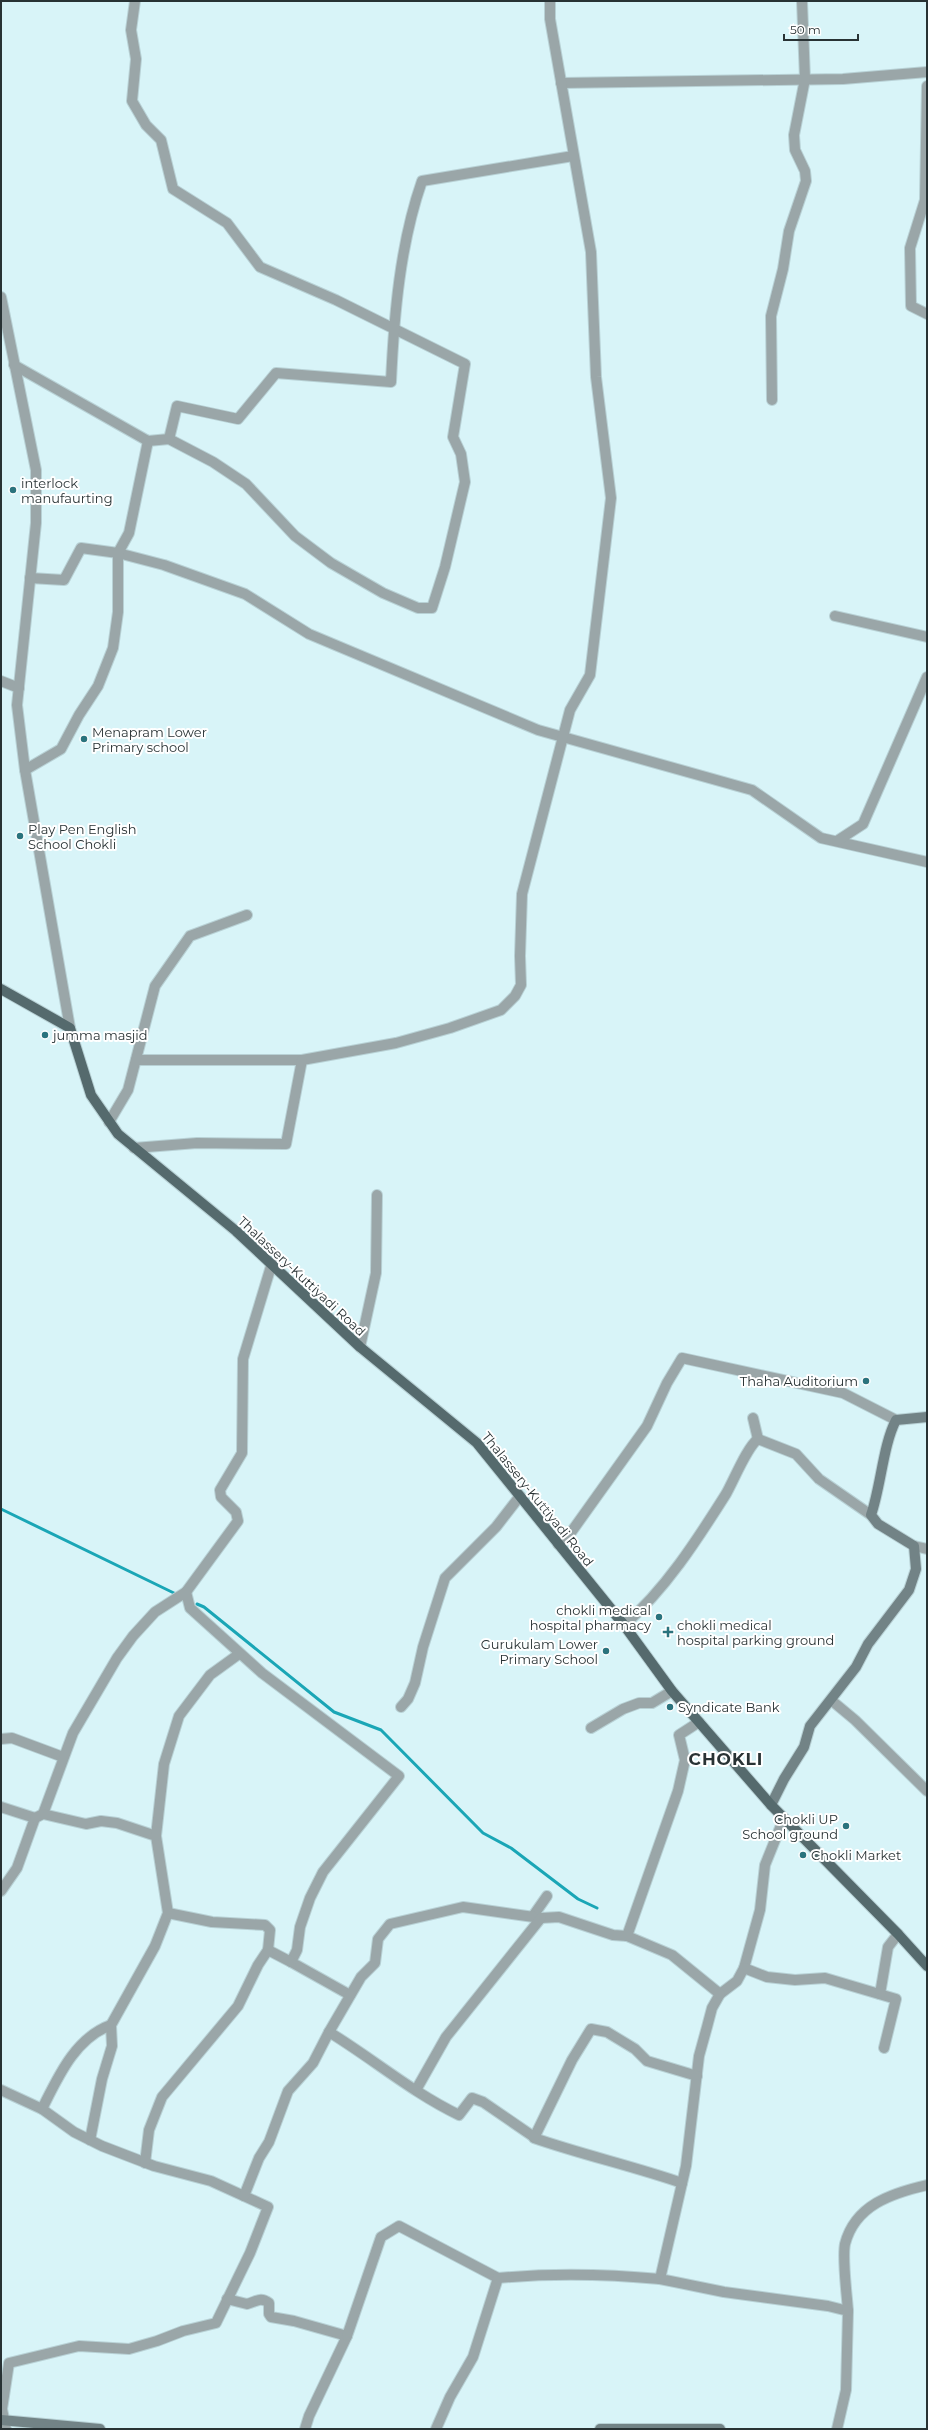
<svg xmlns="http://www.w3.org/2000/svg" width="928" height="2430" viewBox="0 0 928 2430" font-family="Montserrat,sans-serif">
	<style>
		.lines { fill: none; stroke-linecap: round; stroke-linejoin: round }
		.stream { stroke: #1aa6b6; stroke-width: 3 }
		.minor-casing { stroke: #b8d1d5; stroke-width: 12 }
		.tertiary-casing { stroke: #b8d1d5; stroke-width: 12 }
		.secondary-casing { stroke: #b8d1d5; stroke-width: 12 }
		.primary-casing { stroke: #b8d1d5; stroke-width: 12 }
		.minor { stroke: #9aa6a8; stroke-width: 10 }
		.tertiary { stroke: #9aa6a8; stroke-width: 10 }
		.secondary { stroke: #728386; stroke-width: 10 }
		.primary { stroke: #556a6d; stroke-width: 10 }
		.poi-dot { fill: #2a737d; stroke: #fff; stroke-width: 1.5 }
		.labels { text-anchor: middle; stroke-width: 4; stroke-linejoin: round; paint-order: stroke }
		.poi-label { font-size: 13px; fill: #283234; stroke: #fff; text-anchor: start }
		.street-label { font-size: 13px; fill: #283234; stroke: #fff }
		.district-label { font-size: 17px; font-weight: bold; letter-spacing: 1px; fill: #283234; stroke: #fff }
	</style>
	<rect width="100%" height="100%" fill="#d8f4f8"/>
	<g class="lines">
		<!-- stream -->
		<g class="stream">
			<path d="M1 1509 178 1595"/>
			<path d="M197 1604 204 1607 334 1712 381 1730 483 1833 511 1848 578 1899 597 1908"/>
		</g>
		<!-- minor casing -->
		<g class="minor-casing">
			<g id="minor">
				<path d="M561 83 843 79 927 72"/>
				<path d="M927 86 925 200 910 248 911 306 927 314"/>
				<path d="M14 365 148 441 169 439 213 462 246 484 295 536 331 563 383 593 418 608H432L445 567 465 482 461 454 453 437 465 364 336 300 260 267 227 223 173 189 161 140 146 125 132 101 136 59 131 30 135 1"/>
				<path d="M772 400 771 316 783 269 789 231 806 181 805 171 795 150 794 135 805 79 802 1"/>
				<path d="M169 439 177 406 238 419 276 373 391 382C394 315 400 244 422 181L573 156"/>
				<path d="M30 578 64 580 81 548 118 553 164 565 245 594 309 634 538 730 752 790 821 838 927 862"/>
				<path d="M835 616 927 637"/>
				<path d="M1 681 19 688"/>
				<path d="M25 770 61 749 79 715 98 686 113 648 118 612V553L129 533 148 441"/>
				<path d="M837 841 863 824 927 677"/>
				<path d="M136 1060H302L396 1043 450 1028 501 1010 515 996 521 985 520 956 522 894 570 710 590 675 611 498 596 377 591 252 550 19V1"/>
				<path d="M109 1122 128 1090 155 986 190 936 247 915"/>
				<path d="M134 1148 197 1143 286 1144 302 1060"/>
				<path d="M360 1347 376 1273 377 1195"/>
				<path d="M753 1418 758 1439"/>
				<path d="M558 1544 572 1531 647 1426 667 1383 682 1358 843 1393 896 1420"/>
				<path d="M914 1546 927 1549"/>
				<path d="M186 1592 238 1521 236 1512 221 1497 220 1490 242 1453 243 1359 272 1263"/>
				<path d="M624 1625C665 1590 697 1540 726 1494 734 1480 747 1447 758 1439L796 1454 819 1479 871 1515"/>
				<path d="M831 1700 855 1720 927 1791"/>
				<path d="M401 1707 408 1699 415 1683 423 1647 445 1578 496 1527 520 1496"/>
				<path d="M591 1728 623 1709 639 1703H652L672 1691"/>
				<path d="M1 1739 12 1738 63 1757"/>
				<path d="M1 1807 35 1818 17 1868 1 1891"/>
				<path d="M43 1814 73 1733 117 1658 133 1636 155 1612 186 1592 190 1608 262 1673 399 1776 323 1872 310 1898 300 1927 297 1950 291 1962 350 1995"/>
				<path d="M35 1818 43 1814 86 1824 101 1821 117 1823 156 1836 168 1913 155 1946 111 2025 112 2046 102 2079 90 2140"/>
				<path d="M784 1818 765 1865 760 1910 744 1968 737 1981 720 1994 712 2008 707 2027 699 2056 686 2166 660 2279 724 2292 828 2306 848 2311 846 2390 837 2429"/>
				<path d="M156 1836 164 1764 179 1716 210 1675 239 1654"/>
				<path d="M533 1916 547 1896"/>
				<path d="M627 1936 672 1955 720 1994"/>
				<path d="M268 1950 291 1962"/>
				<path d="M744 1968 767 1977 795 1980 825 1978 896 1999 884 2048"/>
				<path d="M880 1994 888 1947 898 1934"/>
				<path d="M329 2032 361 1977 375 1963 378 1939 390 1924 463 1907 541 1918 559 1917 613 1935 627 1936 678 1791 685 1760 679 1735 699 1722"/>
				<path d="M1 2090 42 2109 74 2132 102 2146 154 2166 211 2181 268 2207 250 2253 216 2323 183 2331 157 2341 129 2349 79 2346 9 2363 2 2409 6 2429"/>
				<path d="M416 2090 446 2037 541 1918"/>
				<path d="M42 2109C58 2077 75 2038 111 2025"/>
				<path d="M145 2163 149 2130 162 2097 238 2006 258 1965 268 1950 270 1930 265 1925 212 1922 168 1913"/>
				<path d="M682 2183C633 2166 583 2155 534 2138L572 2060 591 2029 607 2032 635 2049 647 2061 697 2076"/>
				<path d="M244 2196 259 2158 269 2142 288 2091 313 2063 329 2032C373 2059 413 2093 459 2115L472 2098 483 2102 534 2137"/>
				<path d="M227 2299 247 2304C256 2302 260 2296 269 2303V2314L271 2317 294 2321 347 2336 309 2416 305 2429"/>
				<path d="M848 2311C847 2295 842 2259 845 2244 855 2205 892 2193 927 2185"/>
				<path d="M347 2336 381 2237 399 2226 498 2278"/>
				<path d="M436 2429 450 2397 473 2357 498 2278C552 2273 606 2274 660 2279"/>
			</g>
		</g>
		<!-- tertiary casing -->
		<g class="tertiary-casing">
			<path id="tertiary" d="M1 297 36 470V523L17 705 25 770 70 1028"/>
		</g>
		<!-- secondary casing -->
		<g class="secondary-casing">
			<g id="secondary">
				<path d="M771 1805 784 1779 804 1747 810 1726 856 1667 868 1644 909 1590 916 1569 914 1546 878 1524 871 1515C881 1486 883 1445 896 1420L927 1417"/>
				<path d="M1 2420 100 2429"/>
				<path d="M600 2429H720"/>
			</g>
		</g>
		<!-- primary casing -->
		<g class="primary-casing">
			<path id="primary" d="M1 989 70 1028 91 1095 118 1134 236 1231 360 1347 477 1443 624 1625 672 1691 771 1805 898 1934 927 1966"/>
		</g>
		<!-- minor -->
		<use href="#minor" class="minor"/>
		<!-- tertiary -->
		<use href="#tertiary" class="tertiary"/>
		<!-- secondary -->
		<use href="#secondary" class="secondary"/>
		<!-- primary -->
		<use href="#primary" class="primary"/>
	</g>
	<!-- markers -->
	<g class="poi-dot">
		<circle cx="13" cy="490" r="4"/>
		<circle cx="84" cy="739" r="4"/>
		<circle cx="20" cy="836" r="4"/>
		<circle cx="45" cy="1035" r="4"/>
		<circle cx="866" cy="1381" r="4"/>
		<circle cx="659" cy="1617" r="4"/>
		<path d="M666 1626h4v4h4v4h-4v4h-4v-4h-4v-4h4z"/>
		<circle cx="606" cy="1651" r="4"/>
		<circle cx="670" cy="1707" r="4"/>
		<circle cx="846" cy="1826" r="4"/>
		<circle cx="803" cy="1855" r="4"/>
	</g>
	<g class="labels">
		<!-- poi labels -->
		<g class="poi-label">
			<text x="21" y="488">interlock<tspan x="21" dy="15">manufaurting</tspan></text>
			<text x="92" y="737">Menapram Lower<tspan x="92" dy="15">Primary school</tspan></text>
			<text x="28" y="834">Play Pen English<tspan x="28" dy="15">School Chokli</tspan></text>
			<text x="53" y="1040">jumma masjid</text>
			<text x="858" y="1386" text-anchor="end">Thaha Auditorium</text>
			<text x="651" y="1615" text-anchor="end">chokli medical<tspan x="651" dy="15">hospital pharmacy</tspan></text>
			<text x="677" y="1630">chokli medical<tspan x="677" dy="15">hospital parking ground</tspan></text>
			<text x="598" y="1649" text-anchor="end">Gurukulam Lower<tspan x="598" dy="15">Primary School</tspan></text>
			<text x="678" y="1712">Syndicate Bank</text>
			<text x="838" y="1824" text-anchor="end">Chokli UP<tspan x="838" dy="15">School ground</tspan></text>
			<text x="811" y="1860">Chokli Market</text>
		</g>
		<!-- street labels -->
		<g class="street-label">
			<text transform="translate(302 1276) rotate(43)" y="5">Thalassery-Kuttiyadi Road</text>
			<text transform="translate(538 1499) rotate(51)" y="5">Thalassery-Kuttiyadi Road</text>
		</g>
		<!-- district labels -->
		<g class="district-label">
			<text x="726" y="1765">CHOKLI</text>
		</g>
	</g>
	<!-- border -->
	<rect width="928" height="2430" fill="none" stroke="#283234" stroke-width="4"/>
	<!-- scale -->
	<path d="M784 34v6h74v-6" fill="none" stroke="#283234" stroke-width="2"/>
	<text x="790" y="34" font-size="12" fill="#283234" stroke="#ffffff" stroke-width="3" paint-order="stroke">50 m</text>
</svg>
